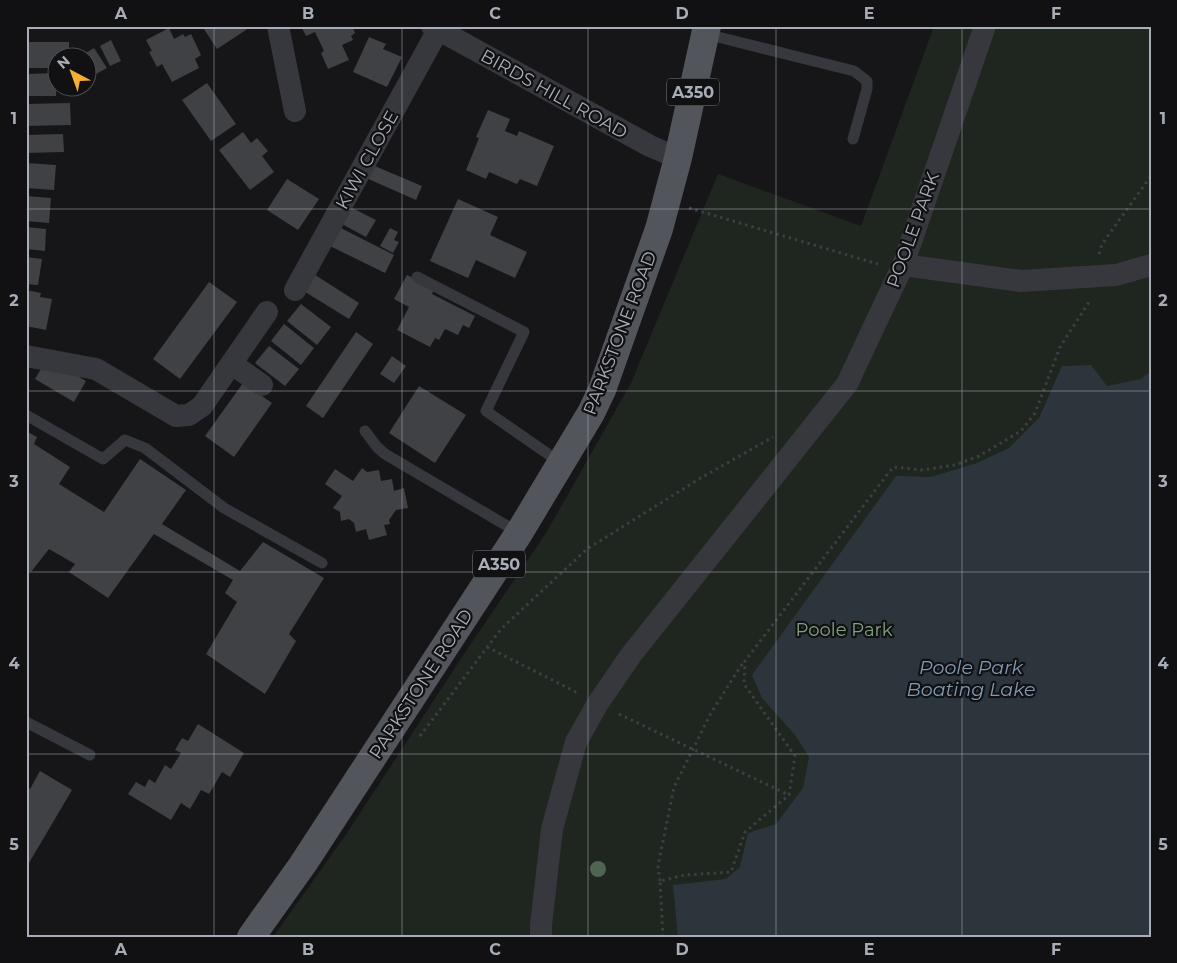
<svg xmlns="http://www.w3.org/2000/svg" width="1177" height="963" viewBox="0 0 1177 963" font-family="Montserrat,sans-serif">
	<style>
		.green { fill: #1e261f }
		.water { fill: #2c353c }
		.building { fill: #404145 }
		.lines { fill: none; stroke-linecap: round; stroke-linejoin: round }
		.path { stroke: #3d3f44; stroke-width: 3; stroke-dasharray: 2.5 4; stroke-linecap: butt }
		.lane { stroke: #37383d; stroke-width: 11 }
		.street { stroke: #37383d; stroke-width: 22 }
		.primary { stroke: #53555c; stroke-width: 28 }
		.tree { fill: #506452 }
		.grid { fill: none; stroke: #a8adb8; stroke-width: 1; stroke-opacity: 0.55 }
		.labels { text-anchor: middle; stroke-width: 4.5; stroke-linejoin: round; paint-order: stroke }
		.shield { fill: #111113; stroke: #7b7e86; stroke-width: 1 }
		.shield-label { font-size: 16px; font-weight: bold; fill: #a8adb8 }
		.street-label { font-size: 18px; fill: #a8adb8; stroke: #111113 }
		.park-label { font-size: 18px; fill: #7fa381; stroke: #111113 }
		.water-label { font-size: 19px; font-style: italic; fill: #7f9bb3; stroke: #111113 }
		.neatline { fill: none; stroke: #a8adb8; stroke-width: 2 }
		.grid-label { font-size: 16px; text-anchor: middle; font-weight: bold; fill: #a8adb8 }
	</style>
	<rect width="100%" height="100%" fill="#161618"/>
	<!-- green -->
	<path class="green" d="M934 26H1151V937H273L347 833 466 651 546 533 631 383 718 174 861 226Z"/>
	<!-- water -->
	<path class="water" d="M1091 365 1107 386 1141 379 1151 371V937H678L673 885 726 879 740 867 748 833 776 824 803 788 809 757 795 735 762 698 752 675 896 476 931 477 977 463 1009 448 1039 418 1062 366Z"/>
	<!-- building -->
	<g class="building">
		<path d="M202 26H248L249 28 217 49Z"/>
		<path d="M301 26H352L355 33 351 36 353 40 342 45 349 60 328 69 321 53 324 51 315 32 306 36Z"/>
		<path d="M169 28 174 39 183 34 185 37 191 34 201 55 195 59 199 68 172 82 162 64 157 67 149 52 152 51 146 40Z"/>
		<path d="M369 37 386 44 383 49 402 57 387 87 353 72Z"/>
		<path d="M111 40 121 61 110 66 100 46Z"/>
		<path d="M28 42H69V58H58V68H29Z"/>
		<path d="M94 48 107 68 96 74 84 54Z"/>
		<path d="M56 73V96H26V74Z"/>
		<path d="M207 83 236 124 211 141 182 100Z"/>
		<path d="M70 103 71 125 26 126V104Z"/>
		<path d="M488 110 510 119 505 131 517 136 519 131 554 146 537 186 520 179 517 184 489 172 486 179 466 170 479 138 476 137Z"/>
		<path d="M243 132 251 143 257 138 268 151 262 156 274 172 250 190 219 150Z"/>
		<path d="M63 134 64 152 26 153V135Z"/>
		<path d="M26 163 56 165 54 190 26 188Z"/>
		<path d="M370 164 422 186 416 200 364 177Z"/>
		<path d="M287 179 319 199 298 230 267 210Z"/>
		<path d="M26 196 51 198 49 223 26 221Z"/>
		<path d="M458 199 498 217 490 235 527 252 515 278 476 260 468 278 430 261Z"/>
		<path d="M350 207 376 220 366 237 340 223Z"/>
		<path d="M335 225 394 255 385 273 326 244Z"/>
		<path d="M26 227 46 229 45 251 26 249Z"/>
		<path d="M390 228 398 232 394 240 399 242 393 253 380 246Z"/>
		<path d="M26 257 42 259 38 285 26 284Z"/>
		<path d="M312 273 359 303 349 319 302 290Z"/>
		<path d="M407 275 434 289 432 294 475 316 469 328 463 325 458 335 445 329 439 340 435 338 430 347 397 330 409 307 394 299Z"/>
		<path d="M209 282 237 302 180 379 153 359Z"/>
		<path d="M26 290 41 293 40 297 52 299 46 330 26 326Z"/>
		<path d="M301 304 331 327 317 345 287 321Z"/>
		<path d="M284 324 314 348 301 365 271 341Z"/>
		<path d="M356 332 373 344 323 418 306 406Z"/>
		<path d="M269 346 299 369 285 386 255 363Z"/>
		<path d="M392 356 406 366 394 383 380 374Z"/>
		<path d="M44 364 59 365 86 381 74 402 35 379Z"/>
		<path d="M243 383 272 403 234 457 205 436Z"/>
		<path d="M419 386 466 415 435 463 389 433Z"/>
		<path d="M26 431 37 437 34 444 70 467 59 484 104 512 140 459 186 490 162 524 240 571 263 542 324 578 289 634 296 641 265 694 206 654 237 602 225 593 233 580 154 534 108 598 69 572 75 564 49 549 31 572 26 569Z"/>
		<path d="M362 468 367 472 379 470 381 481 392 479 394 491 404 488 408 508 396 510 389 520 390 524 384 525 387 535 369 540 366 529 356 532 354 523 349 519 341 521 340 512 333 508 342 496 325 484 335 469 353 481Z"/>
		<path d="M198 724 244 753 230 777 222 772 209 794 201 790 190 809 181 803 171 820 128 794 136 782 145 787 149 779 155 783 165 765 171 769 181 753 175 750 182 738 188 741Z"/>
		<path d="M40 771 72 790 26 868V787L30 789Z"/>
	</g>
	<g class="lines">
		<!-- path -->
		<g class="path">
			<path d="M689 208 878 264"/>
			<path d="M1099 254 1102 244 1151 176"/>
			<path d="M487 647 578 693"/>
			<path d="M619 714 789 795"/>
			<path d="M420 736 501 629 587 549 699 479 773 437"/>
			<path d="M660 881 658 866 674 787 711 713 744 661"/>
			<path d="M663 937 660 881 685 875 731 872 745 832 789 795 795 756 744 684 745 661 893 467 922 470 955 465 979 456 1021 431 1035 413 1060 347 1091 299"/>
		</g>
		<!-- lane -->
		<g class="lane">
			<path d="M706 34 854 71 867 81V89L853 139"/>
			<path d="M417 277 524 332 486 411 561 463"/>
			<path d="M26 415 103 459 125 440 145 448 224 508 322 563"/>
			<path d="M365 431 377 447 385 454 519 533"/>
			<path d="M26 722 90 755"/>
		</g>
		<!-- street -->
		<g class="street">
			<path d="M278 26 295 111"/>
			<path d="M432 26 650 146 678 158"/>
			<path d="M903 265 1021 281 1116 275 1151 265"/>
			<path d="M295 290 438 30"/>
			<path d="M26 356 96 369 176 416 189 415 202 406 267 312"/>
			<path d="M232 364 262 385"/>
			<path d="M541 937V925L552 829 576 742 598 703 631 655 847 384 903 265 985 26"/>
		</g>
		<!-- primary -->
		<path class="primary" d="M251 937 303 864 519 533 591 413 602 390 659 229 678 158 707 26"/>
	</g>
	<!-- trees -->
	<circle class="tree" cx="598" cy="869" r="8"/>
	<!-- grid -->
	<path class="grid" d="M214 26V937M402 26V937M588 26V937M776 26V937M962 26V937M26 209H1151M26 391H1151M26 572H1151M26 754H1151"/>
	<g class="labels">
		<!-- shield labels -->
		<g class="shield">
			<rect x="667" y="78.5" width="52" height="27" rx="4"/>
			<rect x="473" y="550.5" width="52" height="27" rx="4"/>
		</g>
		<g class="shield-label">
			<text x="693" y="98">A350</text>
			<text x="499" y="570">A350</text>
		</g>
		<!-- street labels -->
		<g class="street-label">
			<text transform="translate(554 94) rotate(29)" y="6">BIRDS HILL ROAD</text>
			<text transform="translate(367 160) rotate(-61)" y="6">KIWI CLOSE</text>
			<text transform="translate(913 230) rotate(-70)" y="6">POOLE PARK</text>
			<text transform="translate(620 333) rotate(-69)" y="6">PARKSTONE ROAD</text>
			<text transform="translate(421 684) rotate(-57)" y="6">PARKSTONE ROAD</text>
		</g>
		<!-- park labels -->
		<g class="park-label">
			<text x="844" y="636">Poole Park</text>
		</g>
		<!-- water labels -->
		<g class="water-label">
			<text x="971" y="674">Poole Park<tspan x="971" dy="22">Boating Lake</tspan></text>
		</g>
	</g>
	<!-- border -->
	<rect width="1177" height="963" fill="none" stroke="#111113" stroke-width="55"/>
	<!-- north arrow -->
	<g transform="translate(72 72) rotate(319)"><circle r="24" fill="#111113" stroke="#4d4f55"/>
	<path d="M0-4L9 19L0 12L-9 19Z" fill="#f2b134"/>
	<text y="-8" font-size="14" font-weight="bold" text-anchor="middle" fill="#a8adb8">N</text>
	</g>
	<rect x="28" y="28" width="1122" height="908" class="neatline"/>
	<g class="grid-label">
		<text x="121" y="19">A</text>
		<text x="308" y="19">B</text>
		<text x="495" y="19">C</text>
		<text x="682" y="19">D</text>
		<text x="869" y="19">E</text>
		<text x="1056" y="19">F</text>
		<text x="14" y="124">1</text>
		<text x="1163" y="124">1</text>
		<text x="14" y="306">2</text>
		<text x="1163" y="306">2</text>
		<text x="14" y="487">3</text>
		<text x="1163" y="487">3</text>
		<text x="14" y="669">4</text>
		<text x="1163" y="669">4</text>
		<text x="14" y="850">5</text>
		<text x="1163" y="850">5</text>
		<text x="121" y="955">A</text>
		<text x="308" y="955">B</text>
		<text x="495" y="955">C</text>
		<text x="682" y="955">D</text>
		<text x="869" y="955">E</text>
		<text x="1056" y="955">F</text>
	</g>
</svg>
